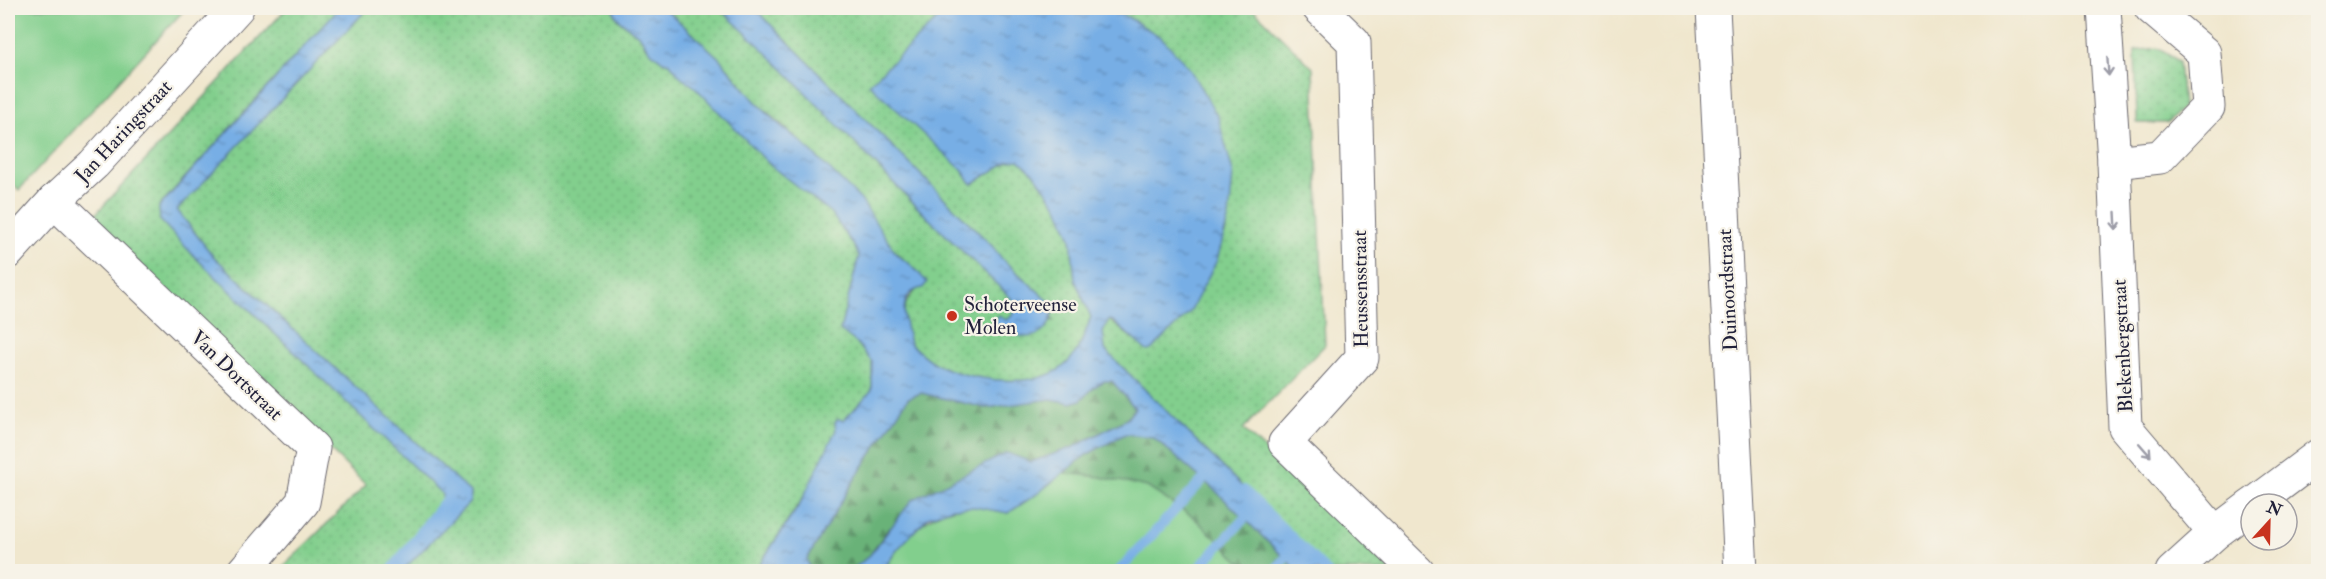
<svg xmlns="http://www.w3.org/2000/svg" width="2326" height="579" viewBox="0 0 2326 579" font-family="'IM FELL Double Pica',serif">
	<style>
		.grass { fill: url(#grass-dots); stroke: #527864; stroke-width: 1.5 }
		.forest { fill: url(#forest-firs); stroke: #466a5a; stroke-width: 1.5 }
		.garden { fill: #82cf8d; stroke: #527864; stroke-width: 1.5 }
		.water { fill: url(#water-ripples); stroke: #4c6890; stroke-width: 1.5 }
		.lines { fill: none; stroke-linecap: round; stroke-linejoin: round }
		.stream { stroke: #77aee5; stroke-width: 10 }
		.minor-casing { stroke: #6a676e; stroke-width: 35 }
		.minor { stroke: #fff; stroke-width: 33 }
		.oneway { stroke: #9c9ca7 }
		.poi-dot { fill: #c8321e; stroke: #f7f3e8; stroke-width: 2 }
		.labels { text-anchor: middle; stroke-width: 4.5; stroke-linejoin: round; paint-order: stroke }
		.street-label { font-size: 20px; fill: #22223b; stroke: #f7f3e8 }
		.poi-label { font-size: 20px; fill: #22223b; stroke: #f7f3e8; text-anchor: start }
	</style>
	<defs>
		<pattern id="grass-dots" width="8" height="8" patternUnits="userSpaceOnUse" patternTransform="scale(1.5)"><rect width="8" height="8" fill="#82cf8d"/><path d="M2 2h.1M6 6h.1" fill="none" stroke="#70b17b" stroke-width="1.8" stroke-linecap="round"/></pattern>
		<pattern id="forest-firs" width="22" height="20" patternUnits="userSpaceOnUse" patternTransform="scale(1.5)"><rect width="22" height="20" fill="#69b278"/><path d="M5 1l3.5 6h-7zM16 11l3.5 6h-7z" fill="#569064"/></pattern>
		<pattern id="water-ripples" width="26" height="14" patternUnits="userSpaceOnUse" patternTransform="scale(1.5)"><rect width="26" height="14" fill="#77aee5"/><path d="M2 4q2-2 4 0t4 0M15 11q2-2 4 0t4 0" fill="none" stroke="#618dbb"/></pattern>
	</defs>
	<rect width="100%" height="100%" fill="#f7f3e8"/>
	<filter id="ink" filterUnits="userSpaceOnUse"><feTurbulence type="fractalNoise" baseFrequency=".0167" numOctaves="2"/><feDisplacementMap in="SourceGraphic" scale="12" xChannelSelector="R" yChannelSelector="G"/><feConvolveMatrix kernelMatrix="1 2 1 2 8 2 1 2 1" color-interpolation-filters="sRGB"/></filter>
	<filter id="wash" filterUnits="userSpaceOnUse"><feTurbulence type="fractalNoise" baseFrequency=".008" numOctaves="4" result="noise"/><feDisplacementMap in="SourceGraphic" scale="24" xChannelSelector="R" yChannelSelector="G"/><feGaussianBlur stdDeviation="1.35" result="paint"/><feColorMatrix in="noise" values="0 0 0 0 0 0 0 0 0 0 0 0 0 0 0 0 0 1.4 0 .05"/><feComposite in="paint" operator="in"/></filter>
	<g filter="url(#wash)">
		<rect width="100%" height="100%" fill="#f0e7ce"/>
		<!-- grass -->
		<g class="grass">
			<path d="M287 8H339L159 206 160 220 195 257 442 494 444 505 419 538 385 571H279L366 485 92 218Z"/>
			<path d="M368 8H613L617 19 641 37 645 46 663 61 670 63 679 75 696 88 771 166 832 213 854 246 859 256 840 330 857 343 872 362V390L843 421 838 419 835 423 836 430 810 487 755 571H402L470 502 471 493 213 256 177 210Z"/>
			<path d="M664 8H719L764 50 925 215 1011 298 1016 306 1014 313 1007 320H995L1050 323 1051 319 1055 321 1051 318 1053 313 1051 303 1002 259 992 246 754 8H971L940 17 962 170 972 184 1008 161 1019 160 1033 172 1058 207 1071 238 1075 280 1091 317C1085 333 1080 350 1068 362 1041 392 967 380 936 364 927 359 918 351 910 344 905 321 897 307 917 289L911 265C895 254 884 240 876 223L801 142 755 101 719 58Z"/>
			<path d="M1107 8H1252L1313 68 1325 345 1243 429 1392 571H1327L1105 350 1103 332 1109 320 1147 350 1225 234 1233 173 1161 37 1114 9Z"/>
			<path d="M2157 48 2179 61 2183 107 2167 123H2137L2135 51Z"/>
		</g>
		<!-- forest -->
		<g class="forest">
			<path d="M1104 381H1112L1135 408 1127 419 1074 447 1031 462 888 529 870 555 851 571H810L807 559 856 477 908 398 921 393 986 408 1051 399 1071 403 1081 400 1094 387Z"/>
			<path d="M1126 433 1153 437 1217 492 1298 571H1250L1193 517 1147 487 1100 477 1063 473 1086 455Z"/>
		</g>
		<!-- garden -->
		<g class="garden">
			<path d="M8 8H186L19 190 8 179Z"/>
			<path d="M1063 473 1100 477 1147 487 1193 517 1250 571 883 572C903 537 932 504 975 507 986 507 997 511 1008 513L1037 494Z"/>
		</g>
		<!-- water -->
		<g class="water">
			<path d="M339 8H368L177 210 213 256 471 493 470 502 402 571H385L419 538 444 505 442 494 195 257 160 220 159 207Z"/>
			<path d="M613 8H664L719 58 755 101 775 121 801 142 861 200 897 255 911 265 927 282 923 288C894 292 906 326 910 344 918 351 927 359 936 364 967 380 1041 392 1068 362 1080 350 1085 333 1091 317L1075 280 1071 238 1058 207 1033 172 1019 160 1008 161 972 184 962 170 869 84 940 17 971 8H1107L1114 9 1161 37 1189 68 1218 117 1233 173 1229 216 1217 260 1190 312 1151 350 1147 351 1113 321 1109 320 1103 332 1105 350 1327 571H1298L1217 492 1153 437 1125 434 1086 455 1037 494 1008 513 975 507 952 508 928 517 894 553 883 571H851L870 555 912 500 1007 453 1031 462 1074 447 1127 419 1135 408 1112 381H1104L1094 387 1081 400 1071 403 1051 399 986 408 921 393 908 398 856 477 807 559 810 571H755L800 504 836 430 835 423 837 419 844 420 872 390V362L857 343 840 330 859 256 854 246 831 213 771 166 696 88 679 75 670 63 663 61 649 50 641 37 617 18Z"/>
			<path d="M719 8H754L992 246 1002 259 1051 303C1053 312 1053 319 1047 327 1032 346 1012 333 994 324L998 316 1007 320 1014 313 1016 306 1011 298 925 215 764 50Z"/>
		</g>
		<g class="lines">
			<!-- stream -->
			<g class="stream">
				<path d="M1244 490 1327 572"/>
				<path d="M390 572 452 492"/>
				<path d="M1118 572 1211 471"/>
				<path d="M1195 572 1254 508"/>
				<path d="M1273 572 1293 550"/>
			</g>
		</g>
	</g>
	<g filter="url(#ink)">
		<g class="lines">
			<!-- minor casing -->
			<g class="minor-casing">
				<g id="minor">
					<path d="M1319 8 1354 42 1362 358 1285 443 1418 572"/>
					<path d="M1713 8 1741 572"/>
					<path d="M2104 8 2114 162 2125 427 2215 533"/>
					<path d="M2114 162 2160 157 2208 107 2204 53 2151 8"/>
					<path d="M54 201 313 448 303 502 243 572"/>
					<path d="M8 252 54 201 94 164 237 8"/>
					<path d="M2254 504 2318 456"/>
					<path d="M2172 572 2215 533 2251 506"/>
				</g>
			</g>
			<!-- minor -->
			<use href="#minor" class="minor"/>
		</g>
		<!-- one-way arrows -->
		<defs><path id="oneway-shaft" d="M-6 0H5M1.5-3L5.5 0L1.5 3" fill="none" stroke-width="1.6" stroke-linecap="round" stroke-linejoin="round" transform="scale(1.5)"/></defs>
		<g class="oneway">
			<use href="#oneway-shaft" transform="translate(2108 67) rotate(86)"/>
			<use href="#oneway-shaft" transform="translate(2116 221) rotate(87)"/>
			<use href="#oneway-shaft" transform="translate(2145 450) rotate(49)"/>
		</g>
	</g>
	<!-- markers -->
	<circle class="poi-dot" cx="952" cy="316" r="6"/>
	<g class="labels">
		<!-- street labels -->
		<g class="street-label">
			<text transform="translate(123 131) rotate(-47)" y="7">Jan Haringstraat</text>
			<text transform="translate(1360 289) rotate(-91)" y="7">Heussensstraat</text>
			<text transform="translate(1727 290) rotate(-93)" y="7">Duinoordstraat</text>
			<text transform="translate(2122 346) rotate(-93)" y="7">Blekenbergstraat</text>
			<text transform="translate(237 375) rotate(44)" y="7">Van Dortstraat</text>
		</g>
		<!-- poi labels -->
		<g class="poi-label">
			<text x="964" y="311">Schoterveense<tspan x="964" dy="23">Molen</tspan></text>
		</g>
	</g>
	<!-- margin -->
	<rect width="2326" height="579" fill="none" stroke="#f7f3e8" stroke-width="30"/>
	<!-- north arrow -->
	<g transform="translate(2269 522) rotate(22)"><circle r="28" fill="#f7f3e8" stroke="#a29fa3" stroke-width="1.5"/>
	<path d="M0-4.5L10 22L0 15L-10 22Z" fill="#c8321e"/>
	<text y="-9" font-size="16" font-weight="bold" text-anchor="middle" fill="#22223b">N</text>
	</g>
</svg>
